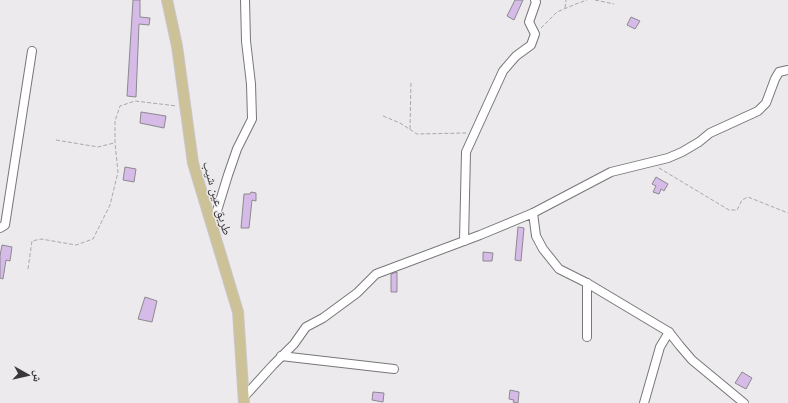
<svg xmlns="http://www.w3.org/2000/svg" width="788" height="403" viewBox="0 0 788 403" font-family="Poppins,'Noto Naskh Arabic',sans-serif">
	<style>
		.building { fill: #d6bae8; stroke: #8c8a8d }
		.lines { fill: none; stroke-linecap: round; stroke-linejoin: round }
		.minor-casing { stroke: #787679; stroke-width: 10 }
		.major-casing { stroke: #c8c7c8; stroke-width: 12 }
		.path { stroke: #a9a8aa; stroke-width: 1; stroke-dasharray: 4 2; stroke-linecap: butt }
		.minor { stroke: #fff; stroke-width: 8 }
		.major { stroke: #cdc198; stroke-width: 10 }
		.labels { text-anchor: middle; stroke-width: 3; stroke-linejoin: round; paint-order: stroke }
		.street-label { font-size: 13px; fill: #393839; stroke: #eceaed }
	</style>
	<rect width="100%" height="100%" fill="#eceaed"/>
	<!-- building -->
	<g class="building">
		<path d="M133 0H140V17L150 18 149 25 139 24 136 97 127 96Z"/>
		<path d="M515 0H523L514 20 507 16Z"/>
		<path d="M631 17 640 21 635 29 627 25Z"/>
		<path d="M141 112 166 116 164 128 140 123Z"/>
		<path d="M125 167 136 169 134 182 123 180Z"/>
		<path d="M656 177 668 184 664 191 661 189 659 194 653 192 656 186 652 184Z"/>
		<path d="M251 192 256 193V201L252 200 249 228H241L244 194H250Z"/>
		<path d="M518 227 524 228 521 261 515 260Z"/>
		<path d="M2 245 12 247 10 261 6 260 3 279 0 278V256Z"/>
		<path d="M483 252 493 253 492 261H483Z"/>
		<path d="M397 272V292H391V274Z"/>
		<path d="M145 297 157 301 152 322 138 319Z"/>
		<path d="M742 372 752 378 746 389 735 383Z"/>
		<path d="M510 390 519 392 518 403 513 402 514 400 509 399Z"/>
		<path d="M373 392 384 393 383 402 372 400Z"/>
	</g>
	<g class="lines">
		<!-- minor casing -->
		<g class="minor-casing">
			<g id="minor">
				<path d="M533 213 611 172 668 158 682 152 699 142 710 133 758 111 766 103 775 79 779 72 788 70"/>
				<path d="M212 227 228 175 237 149 252 119 251 84 246 41 245 0"/>
				<path d="M0 228 5 225 32 51"/>
				<path d="M464 241 466 152 503 71 516 56 531 45 535 34 529 22 536 2 535 0"/>
				<path d="M587 283V337"/>
				<path d="M281 356 394 369"/>
				<path d="M244 397 273 365 294 344 306 327 323 318 357 293 376 274 480 235 533 213 536 236 543 249 559 269 587 283 669 332 680 346 692 360 744 403"/>
				<path d="M644 403 660 347 669 332"/>
			</g>
		</g>
		<!-- major casing -->
		<g class="major-casing">
			<path id="major" d="M167 0 177 46 193 163 238 312 244 403"/>
		</g>
		<!-- path -->
		<g class="path">
			<path d="M595 0 614 4"/>
			<path d="M565 8 566 0"/>
			<path d="M541 28 557 12 576 4 587 0"/>
			<path d="M383 116 400 123 417 134 466 133"/>
			<path d="M410 129 411 81"/>
			<path d="M56 140 98 147 114 143"/>
			<path d="M659 168 729 210H737L742 200 748 197 788 213"/>
			<path d="M28 269 32 241 41 239 76 245 93 239 110 205 118 172 115 143V121L120 106 135 101 177 106"/>
		</g>
		<!-- minor -->
		<use href="#minor" class="minor"/>
		<!-- major -->
		<use href="#major" class="major"/>
	</g>
	<g class="labels">
		<!-- street labels -->
		<g class="street-label">
			<text transform="translate(218 198) rotate(74)" y="5">طريق عين شيب</text>
		</g>
	</g>
	<!-- north arrow -->
	<g transform="translate(28 375) rotate(98)" stroke="#eceaed" stroke-width="3" paint-order="stroke">
	<path d="M0-3L7 15L0 10L-7 15Z" fill="#393839"/>
	<text y="-6" font-size="11" font-weight="bold" text-anchor="middle" fill="#393839">ش</text>
	</g>
</svg>
